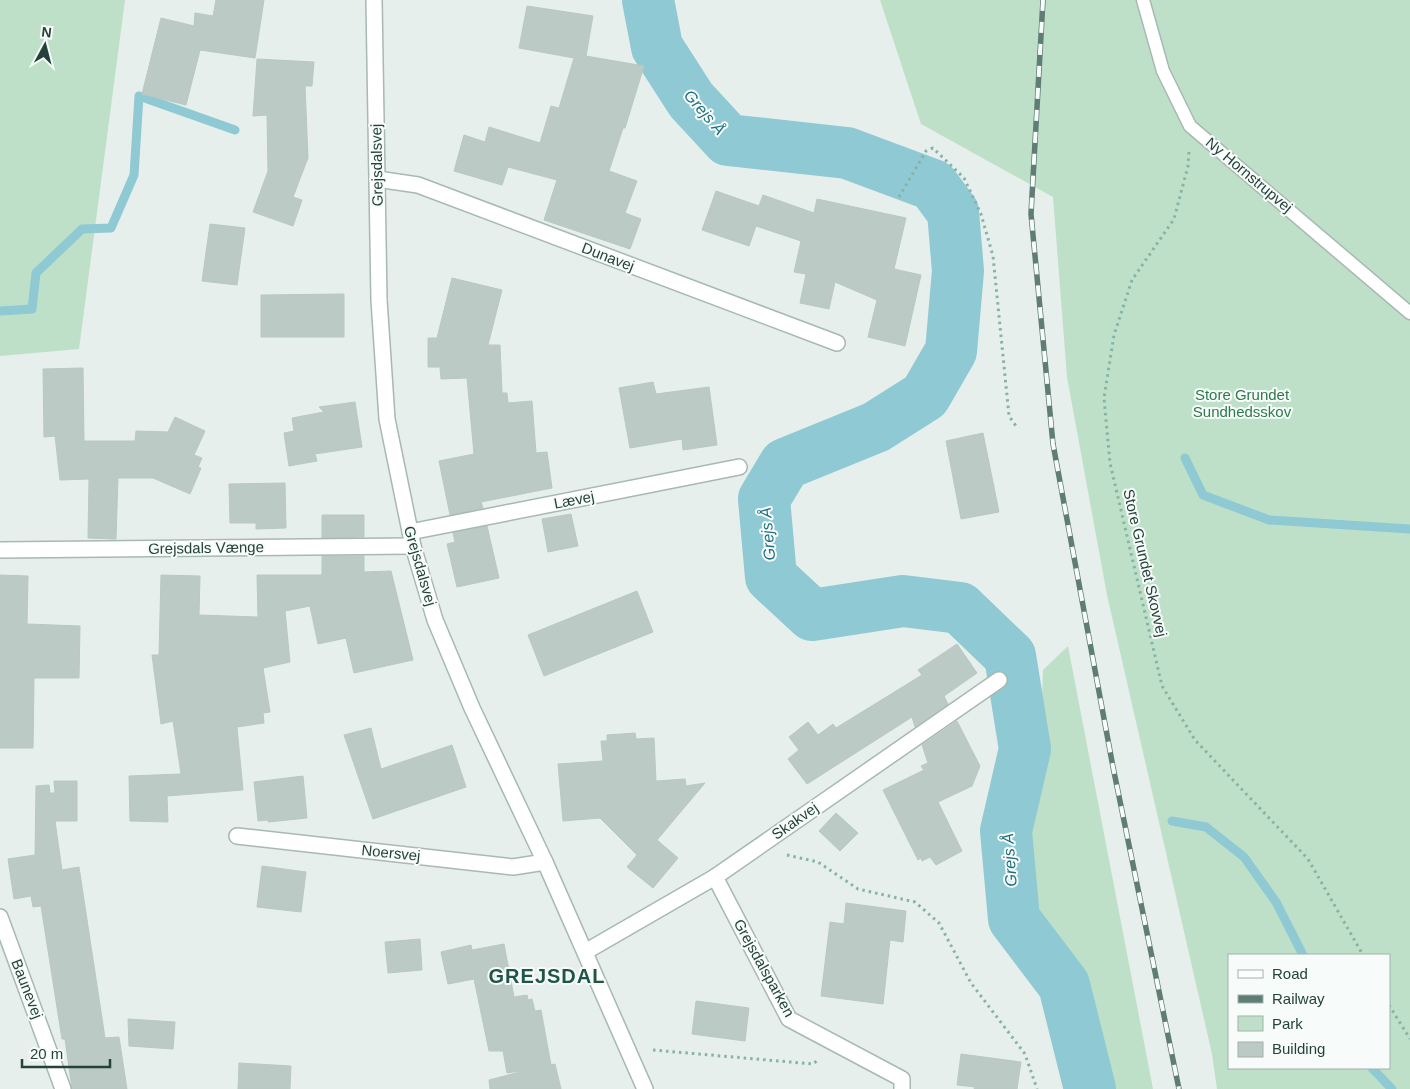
<svg xmlns="http://www.w3.org/2000/svg" width="1410" height="1089" viewBox="0 0 1410 1089" font-family="Arial,sans-serif">
	<style>
		.green { fill: #bfe0c8; fill-rule: evenodd }
		.lines { fill: none; stroke-linecap: round; stroke-linejoin: round }
		.stream { stroke: #8ec9d4; stroke-width: 9 }
		.river { stroke: #8ec9d4; stroke-width: 52 }
		.building { fill: #bbcac4; stroke: #b8c9c2 }
		.service-casing { stroke: #a8b8b2; stroke-width: 15 }
		.minor-casing { stroke: #a8b8b2; stroke-width: 18 }
		.tertiary-casing { stroke: #a8b8b2; stroke-width: 18 }
		.path { stroke: #86b3a5; stroke-width: 3; stroke-dasharray: 2.5 4; stroke-linecap: butt }
		.service { stroke: #fff; stroke-width: 12 }
		.minor { stroke: #fff; stroke-width: 15 }
		.tertiary { stroke: #fff; stroke-width: 15 }
		.rail-casing { stroke: #5f7d75; stroke-width: 5.5 }
		.rail { stroke: #f7fbf9; stroke-width: 4; stroke-dasharray: 11; stroke-linecap: butt }
		.labels { text-anchor: middle; stroke-width: 4; stroke-linejoin: round; paint-order: stroke }
		.street-label { font-size: 15px; fill: #24423a; stroke: #f7fbf9 }
		.park-label { font-size: 15px; fill: #2d7a4b; stroke: #f7fbf9 }
		.water-label { font-size: 16px; font-style: italic; fill: #1c6f80; stroke: #f7fbf9 }
		.district-label { font-size: 20px; font-weight: bold; letter-spacing: 1px; fill: #1f5548; stroke: #f7fbf9 }
	</style>
	<rect width="100%" height="100%" fill="#e6efeb"/>
	<!-- green -->
	<g class="green">
		<path d="M0 0H125L79 349 0 356Z"/>
		<path d="M880 0H1410V1089H1217L1212 1054 1107 595 1067 377 1053 197 921 124ZM1229 955H1389V1068H1229Z"/>
		<path d="M1068 646 1153 1089H1108L1104 1058 1077 979 1025 896 1023 841 1041 735 1043 670Z"/>
	</g>
	<g class="lines">
		<!-- stream -->
		<g class="stream">
			<path d="M0 311 32 309 36 273 82 229 111 228 134 175 139 96 235 130"/>
			<path d="M1185 458 1203 495 1269 520 1410 529"/>
			<path d="M1172 821 1206 827 1244 857 1276 902 1303 955"/>
			<path d="M1372 1068 1392 1089"/>
		</g>
		<!-- river -->
		<path class="river" d="M648 0 657 47 691 100 728 140 847 153 933 185 953 212 958 271 951 351 925 396 876 427 785 464 764 499 771 577 812 615 903 601 960 608 1010 656 1025 749 1006 831 1014 919 1064 985 1090 1089"/>
	</g>
	<!-- building -->
	<g class="building">
		<path d="M216 0H264L255 58 200 50 186 105 142 94 161 18 194 26 195 13 213 16Z"/>
		<path d="M527 6 593 16 586 56 644 66 625 128H623L609 171 637 181 625 213 641 219 630 249 544 220 557 180 508 167 502 185 454 171 464 135 485 142 489 127 540 143 551 106 559 108 574 58 519 48Z"/>
		<path d="M257 59 314 62 312 86H305L308 158 293 197 302 200 293 226 253 212 268 171 267 115 253 116Z"/>
		<path d="M716 191 759 206 763 195 814 213 817 199 906 218 894 269 921 275 905 346 868 337 877 300 835 282 829 309 800 303 806 274 794 272 801 241 756 226 749 246 702 230Z"/>
		<path d="M210 224 245 228 237 285 202 281Z"/>
		<path d="M452 278 502 290 488 345H500L502 393H507L508 403 532 401 536 453 547 452 552 488 481 502 483 508 450 515 439 461 474 454 467 378 441 379 440 367H428V338H437Z"/>
		<path d="M344 294V337H261V295Z"/>
		<path d="M83 368 84 441H135L136 431 168 432 175 417 205 431 194 455 202 458 198 467 201 468 190 494 153 478H118L116 539 88 538 89 479 60 480 55 436 44 437 43 369Z"/>
		<path d="M653 382 656 394 709 387 717 445 683 450 682 439 630 448 619 388Z"/>
		<path d="M355 402 362 447 315 454 317 461 289 466 284 433 294 431 292 418 324 412 319 407Z"/>
		<path d="M983 433 999 512 961 519 946 441Z"/>
		<path d="M285 483 286 528 256 529V523H230L229 484Z"/>
		<path d="M571 514 578 546 548 552 542 519Z"/>
		<path d="M322 515H364V537L322 538Z"/>
		<path d="M487 526 499 578 457 587 447 544 455 542 453 533Z"/>
		<path d="M322 556H364V572L391 571 413 660 354 673 346 638 318 644 310 606 285 611 290 662 263 668 270 712 263 713 264 723 237 727 243 790 167 796 168 822 130 821 129 776 181 774 173 721 161 724 152 655H159L161 575 200 576 199 615 258 617 257 575H322Z"/>
		<path d="M0 575 28 576 27 624 80 626 79 678H34L33 748H0Z"/>
		<path d="M637 591 653 632 544 676 528 635Z"/>
		<path d="M957 644 977 673 944 696 948 704 915 727 912 717 807 784 788 759 799 750 789 737 808 722 818 735 833 724 836 728 922 675 918 670Z"/>
		<path d="M957 721 980 766 972 786 938 802 962 851 936 865 930 857 922 861 921 858 918 860 883 790 924 770 921 766 928 763 922 745Z"/>
		<path d="M371 728 381 769 452 745 466 787 373 819 344 735Z"/>
		<path d="M635 733 636 739 654 738 656 781 685 779 686 786 705 783 657 840 678 858 653 888 627 867 637 855 600 818 563 821 558 764 603 761 601 741H607V735Z"/>
		<path d="M303 776 307 818 268 822V820L258 821 254 782Z"/>
		<path d="M54 781H77V821H55L62 870 79 867 105 1038 119 1037 127 1089H72L65 1039H62L41 906 33 907 31 896 14 899 8 859 35 855 36 786 49 785 50 793H55Z"/>
		<path d="M836 813 858 833 840 851 819 831Z"/>
		<path d="M262 866 306 872 301 912 257 907Z"/>
		<path d="M846 903 906 911 903 942 890 940 883 1004 821 996 830 922 844 924Z"/>
		<path d="M420 939 422 970 388 973 385 942Z"/>
		<path d="M504 944 514 997 527 995 528 1000 532 999 535 1011 541 1010 551 1065 555 1064 561 1089H490L489 1080 520 1072V1071L507 1073 503 1051H489L474 979 448 984 441 952 471 945 472 950Z"/>
		<path d="M696 1001 749 1008 745 1041 692 1034Z"/>
		<path d="M128 1019 175 1022 173 1049 129 1046Z"/>
		<path d="M961 1054 1021 1062 1017 1089H974L975 1087 957 1085Z"/>
		<path d="M239 1063 291 1066 290 1089H238Z"/>
	</g>
	<g class="lines">
		<!-- service casing -->
		<g class="service-casing">
			<path id="service" d="M1143 0 1163 71 1190 126 1410 313"/>
		</g>
		<!-- minor casing -->
		<g class="minor-casing">
			<g id="minor">
				<path d="M377 179 418 185 837 343"/>
				<path d="M410 532 739 467"/>
				<path d="M0 550 413 546"/>
				<path d="M237 836 513 867 545 862"/>
				<path d="M715 877 789 1019 902 1079V1089"/>
				<path d="M0 917 63 1089"/>
				<path d="M585 952 715 877 999 680"/>
			</g>
		</g>
		<!-- tertiary casing -->
		<g class="tertiary-casing">
			<path id="tertiary" d="M374 0 379 300 387 419 413 546 435 620 472 708 545 862 645 1089"/>
		</g>
		<!-- path -->
		<g class="path">
			<path d="M1189 152 1188 166 1174 219 1132 280 1114 335 1104 398 1110 463 1162 686 1195 740 1308 859 1363 955"/>
			<path d="M899 197 926 151 933 148 964 178 981 214 993 256 1009 416 1016 426"/>
			<path d="M787 855 818 862 858 889 915 902 939 923 971 983 1025 1054 1037 1089"/>
			<path d="M1389 1005 1410 1039"/>
			<path d="M653 1050 813 1064 819 1059"/>
		</g>
		<!-- service -->
		<use href="#service" class="service"/>
		<!-- minor -->
		<use href="#minor" class="minor"/>
		<!-- tertiary -->
		<use href="#tertiary" class="tertiary"/>
		<!-- rail casing -->
		<g class="rail-casing">
			<path id="rail" d="M1043 0 1031 214 1053 444 1113 767 1179 1089"/>
		</g>
		<!-- rail -->
		<use href="#rail" class="rail"/>
	</g>
	<g class="labels">
		<!-- street labels -->
		<g class="street-label">
			<text transform="translate(377 165) rotate(-91)" y="5">Grejsdalsvej</text>
			<text transform="translate(1249 175) rotate(40)" y="5">Ny Hornstrupvej</text>
			<text transform="translate(608 257) rotate(21)" y="5">Dunavej</text>
			<text transform="translate(574 500) rotate(-11)" y="5">Lævej</text>
			<text transform="translate(206 548) rotate(-1)" y="5">Grejsdals Vænge</text>
			<text transform="translate(1145 563) rotate(77)" y="5">Store Grundet Skovvej</text>
			<text transform="translate(420 566) rotate(74)" y="5">Grejsdalsvej</text>
			<text transform="translate(795 821) rotate(-35)" y="5">Skakvej</text>
			<text transform="translate(391 853) rotate(6)" y="5">Noersvej</text>
			<text transform="translate(764 968) rotate(61)" y="5">Grejsdalsparken</text>
			<text transform="translate(27 989) rotate(69)" y="5">Baunevej</text>
		</g>
		<!-- park labels -->
		<g class="park-label">
			<text x="1242" y="400">Store Grundet<tspan x="1242" dy="17">Sundhedsskov</tspan></text>
		</g>
		<!-- water labels -->
		<g class="water-label">
			<text transform="translate(705 112) rotate(49)" y="6">Grejs Å</text>
			<text transform="translate(767 534) rotate(-95)" y="6">Grejs Å</text>
			<text transform="translate(1009 860) rotate(-94)" y="6">Grejs Å</text>
		</g>
		<!-- district labels -->
		<g class="district-label">
			<text x="547" y="983">GREJSDAL</text>
		</g>
	</g>
	<!-- legend -->
	<rect x="1228" y="954" width="162" height="115" fill="#f7fbf9" stroke="#a3b1ad"/>
	<rect x="1238" y="970" width="25" height="8" fill="#ffffff" stroke="#a3b1ad"/>
	<text x="1272" y="979" font-size="15" fill="#24423a">Road</text>
	<rect x="1238" y="995" width="25" height="8" fill="#5f7d75" stroke="#a3b1ad"/>
	<text x="1272" y="1004" font-size="15" fill="#24423a">Railway</text>
	<rect x="1238" y="1016" width="25" height="15" fill="#bfe0c8" stroke="#a3b1ad"/>
	<text x="1272" y="1029" font-size="15" fill="#24423a">Park</text>
	<rect x="1238" y="1042" width="25" height="15" fill="#bbcac4" stroke="#a3b1ad"/>
	<text x="1272" y="1054" font-size="15" fill="#24423a">Building</text>
	<!-- north arrow -->
	<g transform="translate(45 45) rotate(7)" stroke="#f7fbf9" stroke-width="4" paint-order="stroke">
	<path d="M0-4L9 19L0 12L-9 19Z" fill="#24423a"/>
	<text y="-8" font-size="14" font-weight="bold" text-anchor="middle" fill="#24423a">N</text>
	</g>
	<!-- scale -->
	<path d="M22 1059v8h88v-8" fill="none" stroke="#24423a" stroke-width="2.5"/>
	<text x="30" y="1059" font-size="15" fill="#24423a" stroke="#f7fbf9" stroke-width="4" paint-order="stroke">20 m</text>
</svg>
